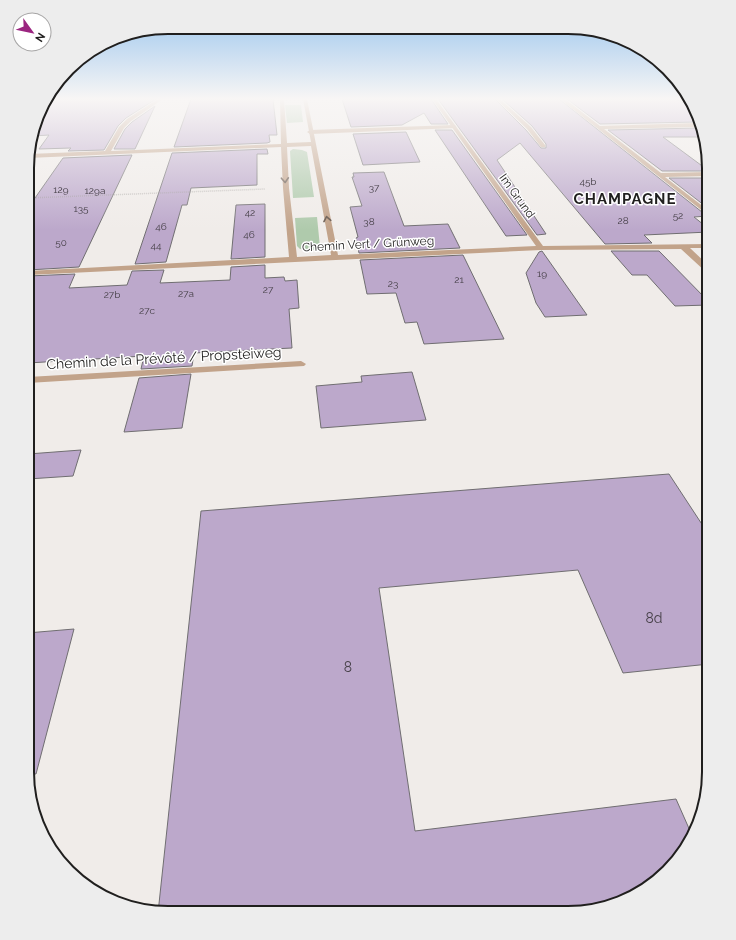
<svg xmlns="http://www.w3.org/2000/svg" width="736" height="940" viewBox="0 0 736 940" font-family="Raleway,sans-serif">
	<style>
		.green { fill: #afcaac }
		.building { fill: #bca8cb; stroke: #706e71 }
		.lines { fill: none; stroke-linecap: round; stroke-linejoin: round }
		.path { stroke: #94918f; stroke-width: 1.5; stroke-dasharray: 0.5 1.5; stroke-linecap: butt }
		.service { fill: #c2a38a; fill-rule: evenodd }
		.minor { fill: #c2a38a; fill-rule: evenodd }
		.oneway { stroke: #695a4f }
		.labels { text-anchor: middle; stroke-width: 3; stroke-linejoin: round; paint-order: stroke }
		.far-number-label { font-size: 10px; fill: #474149 }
		.far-street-label { font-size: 12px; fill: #201f1e; stroke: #fff }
		.street-label { font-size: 14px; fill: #201f1e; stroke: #fff }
		.near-number-label { font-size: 14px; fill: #474149 }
		.far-district-label { font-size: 15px; font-weight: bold; letter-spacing: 1px; fill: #201f1e; stroke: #fff }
		.rim { fill: none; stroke: #201f1e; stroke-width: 2 }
	</style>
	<rect width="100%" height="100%" fill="#f0ece9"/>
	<!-- green -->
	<g class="green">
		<path d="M285 105H301L303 122 287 123Z"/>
		<path d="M293 149 302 150 307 152 314 197 293 198 290 151Z"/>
		<path d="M317 217 320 247 314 250 300 249 297 246 295 218Z"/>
	</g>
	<!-- building -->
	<g class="building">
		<path d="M52 99H156L126 118 118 126 104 150 68 151 71 148 39 149 49 135 33 136 42 110Z"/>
		<path d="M191 99H273L277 135H269L270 142 267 143 174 147Z"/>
		<path d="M342 99H431L448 124H431L424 113 402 125 351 127Z"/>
		<path d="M438 99H495L526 130 541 148H546V144L532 126 502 99H559L707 216 694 217 709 229V232L644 235 652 243 605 244 520 143 497 160 546 234 537 235Z"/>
		<path d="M567 99H676L693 108 697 122 600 124Z"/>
		<path d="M155 106 135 149H114L125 129 132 122Z"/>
		<path d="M699 128 701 137H663L709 171H662L608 130Z"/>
		<path d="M435 130H452L527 235 506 236Z"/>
		<path d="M406 132 420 162 363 165 353 134Z"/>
		<path d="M267 149 268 154H257V185L191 188 187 205H182L166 262 135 264 172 153Z"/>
		<path d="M132 155 79 267 28 270V208L63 158Z"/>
		<path d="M384 172 404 226 448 224 460 248 359 253 356 238 358 237 350 207 362 206 352 177H354L353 173Z"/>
		<path d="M669 178H709V209Z"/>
		<path d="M265 204V257L231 259 236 205Z"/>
		<path d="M542 251 587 315 545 317 536 303 526 273 539 252Z"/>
		<path d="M611 251H659L709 302V305L675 306 647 275H632Z"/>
		<path d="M463 255 504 339 424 344 417 322 405 323 396 293 367 294 360 260Z"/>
		<path d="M265 265V278L284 277 285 281 297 280 299 308 289 309 292 348 194 353 192 366 141 369 144 356 28 363V276L75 274 69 288 127 285 132 271 164 270 160 283 230 280 231 267Z"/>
		<path d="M412 372 426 420 321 428 316 386 362 382 361 376Z"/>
		<path d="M191 374 182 428 124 432 139 378Z"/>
		<path d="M81 450 73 476 28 479V454Z"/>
		<path d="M669 474 709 535V664L623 673 578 570 379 588 415 831 676 799 691 833 685 850 638 894 577 913H158L201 511Z"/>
		<path d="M74 629 36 774 27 773V633Z"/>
	</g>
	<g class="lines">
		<!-- path -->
		<path class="path" d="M28 198 265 189"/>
		<!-- service -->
		<g class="service">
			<path d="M496 99H500L531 127 545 145V147H541L527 129Z"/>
			<path d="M454 125 456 126V128L310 134 307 132 310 130Z"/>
		</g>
		<!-- minor -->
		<g class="minor">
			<path d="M158 99H163L131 121 124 128 111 151 281 144 280 99H284L287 143 311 142 303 99H307L338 255 536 246 432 99H436L543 246 709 244V248H690L709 266V272H706L681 249 541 250 28 275V271L289 257 283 188 281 147 28 158V154L105 151 119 127 127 119ZM311 146 331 255 297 257 289 188 287 147Z"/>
			<path d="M560 99H565L600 126 697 123 698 127 604 129 661 173 709 172V176L665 177 709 211V216Z"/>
			<path d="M301 361 306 364 304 366 28 383V377Z"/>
		</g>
	</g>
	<!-- one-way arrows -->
	<defs><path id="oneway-chevron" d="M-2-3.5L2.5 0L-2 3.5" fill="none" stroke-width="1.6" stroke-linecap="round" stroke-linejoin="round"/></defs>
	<g class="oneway">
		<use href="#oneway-chevron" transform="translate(285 180) rotate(87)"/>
		<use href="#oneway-chevron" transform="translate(327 219) rotate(-101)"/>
	</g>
	<!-- sky -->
	<linearGradient id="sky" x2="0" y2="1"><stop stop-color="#94c2ed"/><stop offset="0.43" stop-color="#f8f6f5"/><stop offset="1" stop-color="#f8f6f5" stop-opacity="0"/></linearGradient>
	<rect width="736" height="230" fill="url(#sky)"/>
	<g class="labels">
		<!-- far-number labels -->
		<g class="far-number-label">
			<text x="588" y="185">45b</text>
			<text x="374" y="191">37</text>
			<text x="61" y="193">129</text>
			<text x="95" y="194">129a</text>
			<text x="81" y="212">135</text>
			<text x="250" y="216">42</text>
			<text x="678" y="219">52</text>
			<text x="623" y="224">28</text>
			<text x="369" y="225">38</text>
			<text x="161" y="230">46</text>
			<text x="249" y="238">46</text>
			<text x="61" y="246">50</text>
			<text x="156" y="249">44</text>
			<text x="542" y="277">19</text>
			<text x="459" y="283">21</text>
			<text x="393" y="287">23</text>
			<text x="268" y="293">27</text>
			<text x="186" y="297">27a</text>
			<text x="112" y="298">27b</text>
			<text x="147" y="314">27c</text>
		</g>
		<!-- far-street labels -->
		<g class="far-street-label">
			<text transform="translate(517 196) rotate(54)" y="4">Im Grund</text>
			<text transform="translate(368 244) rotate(-3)" y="4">Chemin Vert / Grünweg</text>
		</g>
		<!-- street labels -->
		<g class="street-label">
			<text transform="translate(164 358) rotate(-3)" y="5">Chemin de la Prévôté / Propsteiweg</text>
		</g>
		<!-- near-number labels -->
		<g class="near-number-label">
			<text x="654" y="623">8d</text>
			<text x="348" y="672">8</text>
		</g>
		<!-- far-district labels -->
		<g class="far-district-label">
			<text x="625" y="204">CHAMPAGNE</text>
		</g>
	</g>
	<!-- crop -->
	<path d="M0 0H736V940H0ZM168 34H568A134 134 0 0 1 702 168V772A134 134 0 0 1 568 906H168A134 134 0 0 1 34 772V168A134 134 0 0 1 168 34Z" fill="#ededed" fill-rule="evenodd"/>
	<path class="rim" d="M168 34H568A134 134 0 0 1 702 168V772A134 134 0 0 1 568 906H168A134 134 0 0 1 34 772V168A134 134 0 0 1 168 34Z"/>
	<!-- north arrow -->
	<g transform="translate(32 32) rotate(123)"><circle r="19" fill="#ffffff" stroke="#a6a5a5"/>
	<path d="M0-3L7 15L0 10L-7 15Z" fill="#9b2580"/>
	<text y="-6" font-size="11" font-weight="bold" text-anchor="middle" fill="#201f1e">N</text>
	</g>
</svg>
